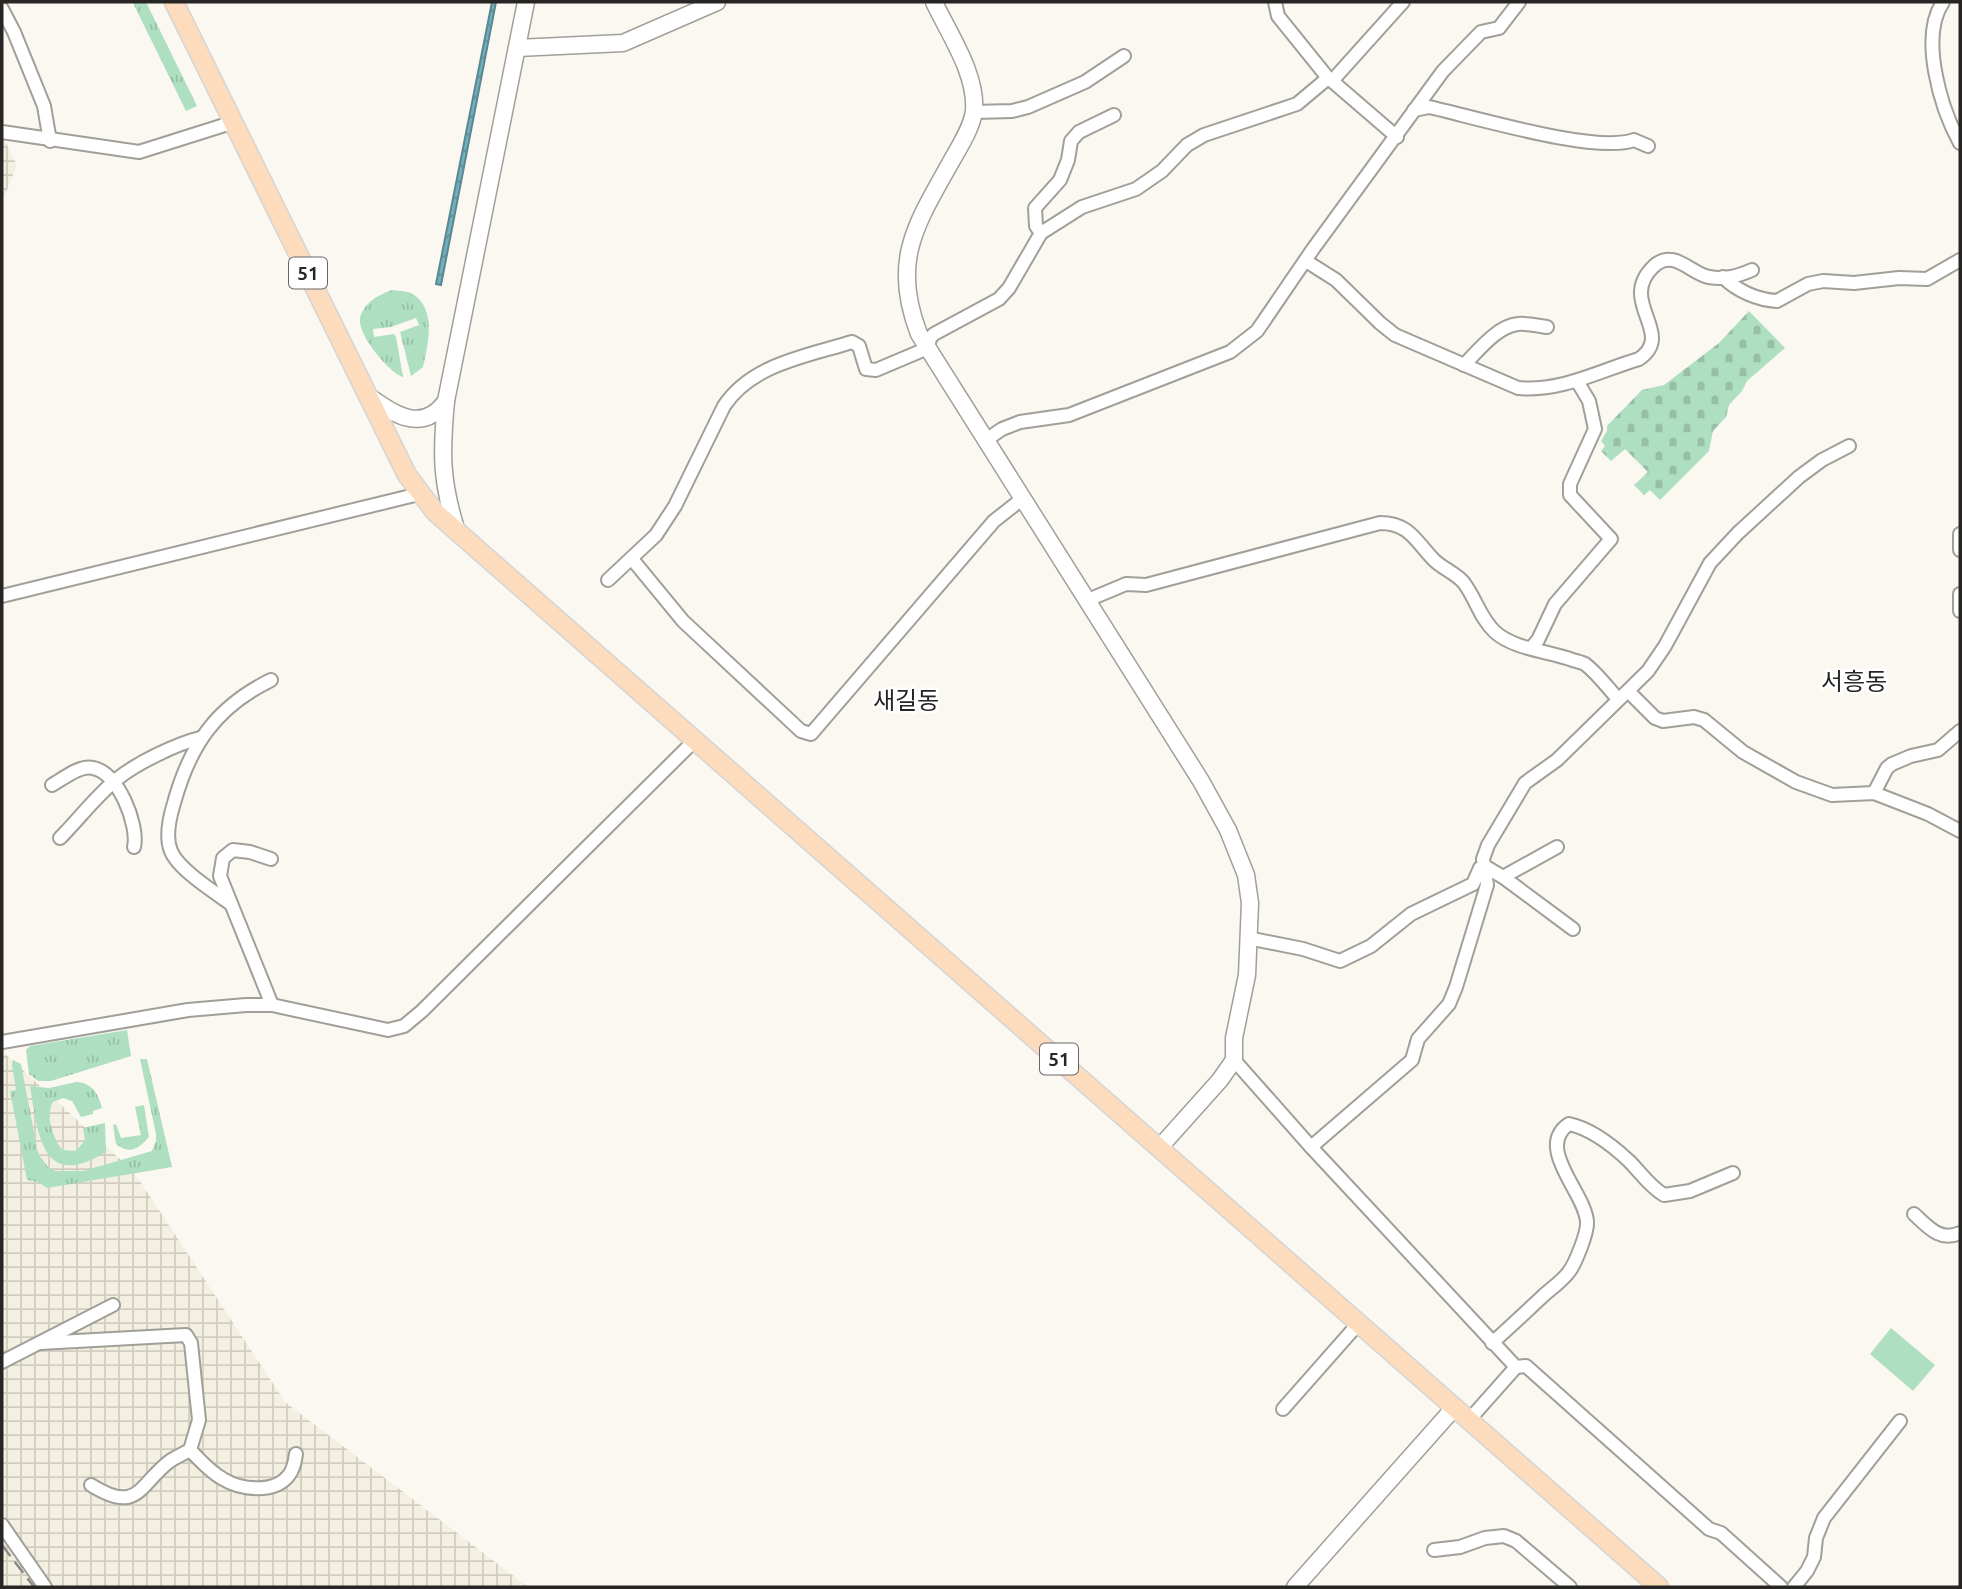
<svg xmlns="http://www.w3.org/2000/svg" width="1962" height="1589" viewBox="0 0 1962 1589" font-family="Ubuntu,'Noto Sans KR',sans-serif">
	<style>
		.industrial { fill: url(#industrial-grid) }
		.grass { fill: url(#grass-tufts) }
		.cemetery { fill: url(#cemetery-stones) }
		.pitch { fill: #aedfc1 }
		.water { fill: url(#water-waves); stroke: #5b8790; stroke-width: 2 }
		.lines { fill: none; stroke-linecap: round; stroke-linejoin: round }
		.street-casing { stroke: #a09f98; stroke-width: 16 }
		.secondary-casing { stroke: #a09f98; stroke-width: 19 }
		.primary-casing { stroke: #d4d4d3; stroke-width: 21 }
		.street { stroke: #fff; stroke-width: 12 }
		.secondary { stroke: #fff; stroke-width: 16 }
		.primary { stroke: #fddcbe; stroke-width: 18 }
		.rail { stroke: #8c8b87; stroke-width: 2.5; stroke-dasharray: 14 7; stroke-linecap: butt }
		.labels { text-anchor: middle; stroke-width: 5; stroke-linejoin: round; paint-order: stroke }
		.shield { fill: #fff; stroke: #686766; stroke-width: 2 }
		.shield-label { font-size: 19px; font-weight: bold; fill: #272624 }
		.quarter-label { font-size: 24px; fill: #272624; stroke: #fff }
	</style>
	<defs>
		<pattern id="industrial-grid" width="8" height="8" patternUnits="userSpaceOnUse" patternTransform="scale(1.75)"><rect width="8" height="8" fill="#f4f0e1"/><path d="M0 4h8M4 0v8" fill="none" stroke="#d1cec1"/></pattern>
		<pattern id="grass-tufts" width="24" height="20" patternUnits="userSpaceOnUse" patternTransform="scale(1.75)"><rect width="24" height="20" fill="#aedfc1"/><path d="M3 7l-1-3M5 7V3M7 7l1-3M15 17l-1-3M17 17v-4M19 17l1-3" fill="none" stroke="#96bfa6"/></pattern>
		<pattern id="cemetery-stones" width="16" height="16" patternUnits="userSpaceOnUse" patternTransform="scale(1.75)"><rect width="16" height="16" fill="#aedfc1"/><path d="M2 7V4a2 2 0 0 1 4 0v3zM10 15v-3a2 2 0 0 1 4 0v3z" fill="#96bfa6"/></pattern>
		<pattern id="water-waves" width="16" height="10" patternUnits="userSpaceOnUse" patternTransform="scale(1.75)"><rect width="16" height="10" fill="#71b1be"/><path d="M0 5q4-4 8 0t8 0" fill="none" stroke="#5d909a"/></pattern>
	</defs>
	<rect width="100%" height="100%" fill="#faf8f1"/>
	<!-- industrial -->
	<g class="industrial">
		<path d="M2 135 17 165 2 203Z"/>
		<path d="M2 1051 134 1172 285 1402 528 1587H2Z"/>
	</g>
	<!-- grass -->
	<g class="grass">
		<path d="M136 2H146L197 106 186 111 133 3Z"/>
		<path d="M392 290C399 291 408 291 413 294 437 310 428 345 423 367L411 376 400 332 419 325 416 318 391 327 373 329 374 337 394 334 396 337 403 377C389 373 357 334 360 318 364 302 379 295 392 290Z"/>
		<path d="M127 1030 131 1056 51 1081H38L29 1074 26 1050 30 1046Z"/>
		<path d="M140 1059H147L172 1167 47 1188 38 1182 27 1180 10 1091 16 1090 12 1065 13 1060 21 1064 37 1148 39 1155 48 1167 55 1171H83L152 1151 156 1141V1134Z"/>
		<path d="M76 1082C91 1082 99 1094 102 1108L93 1111V1114L81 1117 72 1101 63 1098 53 1102C45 1115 53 1140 63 1150L76 1151 85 1140 83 1128 105 1123 106 1152C42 1192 38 1134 30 1086L49 1088Z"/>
		<path d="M144 1105 149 1137C138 1149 130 1155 116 1144L113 1125 116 1124 121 1138 141 1135 135 1107Z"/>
	</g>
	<!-- cemetery -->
	<path class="cemetery" d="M1749 311 1785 348 1747 381 1742 391 1729 405 1726 417 1713 431 1709 451 1660 500 1650 490 1644 495 1634 485 1648 472 1625 449 1611 461 1601 451 1605 446 1601 441 1607 431V426L1642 390 1664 385 1719 343Z"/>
	<!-- pitch -->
	<path class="pitch" d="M1891 1328 1935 1365 1913 1391 1870 1354Z"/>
	<!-- water -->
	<path class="water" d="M492 2H496L441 285 436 284Z"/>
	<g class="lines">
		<!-- street casing -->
		<g class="street-casing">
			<g id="street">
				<path d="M1275 2 1278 16 1328 78"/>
				<path d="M1943 2C1919 37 1941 109 1960 143"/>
				<path d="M2 9 14 32 44 106 50 141"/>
				<path d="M1332 81 1397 137"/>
				<path d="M1414 110 1429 107C1474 117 1596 154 1634 140L1648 146"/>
				<path d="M974 112 1012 111 1028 107 1085 82 1124 56"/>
				<path d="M2 132 139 152 234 122"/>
				<path d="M1041 233 1036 226 1035 208 1060 180 1068 160 1071 141 1079 132 1114 115"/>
				<path d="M1306 261 1336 280 1380 323 1395 335 1518 388C1561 392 1599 371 1639 359 1677 333 1616 302 1654 266 1674 248 1691 274 1709 277 1725 280 1738 276 1752 270"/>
				<path d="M1723 277C1737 291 1758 300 1777 301L1808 284 1823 281 1854 283 1899 278 1927 279 1960 260"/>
				<path d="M1464 365C1478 351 1497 326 1518 324 1528 323 1538 326 1547 327"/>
				<path d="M986 440 1002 429 1020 422 1069 415 1230 352 1257 331 1313 249 1443 71 1481 32 1499 28 1519 2"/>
				<path d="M1960 534V550"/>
				<path d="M632 559 683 621 801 731 811 734 994 521 1022 499"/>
				<path d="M608 580 656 535 675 506 724 406C752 364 807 356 852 342L859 346 866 369 876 370 928 348 930 338 934 334 999 299 1009 288 1041 233 1082 207 1136 189 1162 171 1187 145 1204 135 1297 104 1328 78 1332 81 1403 2"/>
				<path d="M1960 594V611"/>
				<path d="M2 596 419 494"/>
				<path d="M1088 600 1126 584 1146 585 1380 523C1410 523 1416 542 1434 560 1443 569 1456 573 1464 583 1476 599 1480 618 1495 632 1514 649 1547 651 1570 659 1575 661 1581 662 1585 664 1597 673 1608 688 1618 699"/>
				<path d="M1531 648 1538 640 1555 604 1611 539 1570 495V484L1595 429 1589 401 1577 381"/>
				<path d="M1628 691 1655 718 1663 721 1694 717 1704 720 1743 752 1796 782 1832 795 1874 793 1928 814 1960 831"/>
				<path d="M52 785C63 779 79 765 93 768 118 772 139 825 134 847"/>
				<path d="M1874 793 1887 768 1892 764 1911 756 1938 750 1960 731"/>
				<path d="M60 838C79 819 96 796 117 779 137 763 176 744 200 738"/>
				<path d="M271 859 250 852 233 850 223 858 220 876 272 1005"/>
				<path d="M1503 877 1573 929"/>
				<path d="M231 904C214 892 178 869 171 851 165 837 170 816 174 803 190 745 216 707 271 680"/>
				<path d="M1248 938 1303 949 1340 961 1371 946 1411 914 1473 884 1480 868 1486 867 1503 877 1557 847"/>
				<path d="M2 1042 188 1010 246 1005H272L388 1030 404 1026 422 1011 695 740"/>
				<path d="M1234 1060 1311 1147 1516 1367 1469 1420"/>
				<path d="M1311 1147 1412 1060 1418 1039 1449 1004 1456 987 1487 885 1483 859 1488 845 1525 783 1557 760 1648 671 1665 646 1710 563 1738 533 1799 477 1822 460 1849 446"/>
				<path d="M1914 1214C1928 1227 1940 1242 1960 1233"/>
				<path d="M40 1343 186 1335 191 1343 199 1420 190 1450C183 1454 176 1457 170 1461 139 1484 139 1515 91 1485"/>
				<path d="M1492 1343C1510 1327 1527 1311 1544 1295 1552 1288 1562 1281 1568 1273 1575 1265 1588 1232 1587 1222 1586 1194 1534 1147 1569 1124 1592 1129 1612 1145 1629 1161 1641 1173 1649 1186 1664 1195L1690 1191 1733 1173"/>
				<path d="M2 1362 113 1305"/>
				<path d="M1516 1367 1526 1366 1709 1529 1721 1533 1781 1587"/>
				<path d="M1283 1409 1358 1324"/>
				<path d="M190 1450C200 1460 210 1472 223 1479 241 1490 275 1494 289 1475 294 1469 295 1461 296 1454"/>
				<path d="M2 1525 45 1587"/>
				<path d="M1434 1550 1460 1547 1485 1538 1504 1536 1516 1541 1570 1587"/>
				<path d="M1794 1587 1807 1571 1814 1557 1816 1538 1824 1518 1900 1421"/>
			</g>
		</g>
		<!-- secondary casing -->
		<g class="secondary-casing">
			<g id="secondary">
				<path d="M934 2C949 34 977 74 974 111 972 127 960 146 952 160 917 223 890 260 919 334L1201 781 1228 830 1246 875 1250 903 1247 975 1234 1038V1060L1220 1080 1160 1147"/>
				<path d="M517 48 623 43 717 2"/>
				<path d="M368 396C393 413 422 435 446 401"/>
				<path d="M457 532C441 481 441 454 446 401L526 2"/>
				<path d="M1295 1587 1454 1408"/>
			</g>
		</g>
		<!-- primary casing -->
		<g class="primary-casing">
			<path id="primary" d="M174 2 407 475 435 512 1659 1587"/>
		</g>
		<!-- street -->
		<use href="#street" class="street"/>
		<!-- secondary -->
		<use href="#secondary" class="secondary"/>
		<!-- primary -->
		<use href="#primary" class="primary"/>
		<!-- rail -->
		<path class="rail" d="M2 1545 34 1587"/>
	</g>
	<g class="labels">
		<!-- shield labels -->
		<g class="shield">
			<rect x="289" y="257.5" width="38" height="31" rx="5"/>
			<rect x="1040" y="1043.5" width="38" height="31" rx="5"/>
		</g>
		<g class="shield-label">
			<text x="308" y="280">51</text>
			<text x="1059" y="1066">51</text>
		</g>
		<!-- quarter labels -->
		<g class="quarter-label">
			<text x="1854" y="690">서흥동</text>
			<text x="906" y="709">새길동</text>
		</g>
	</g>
	<!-- border -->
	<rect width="1962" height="1589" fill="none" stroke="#272624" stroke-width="7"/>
</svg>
